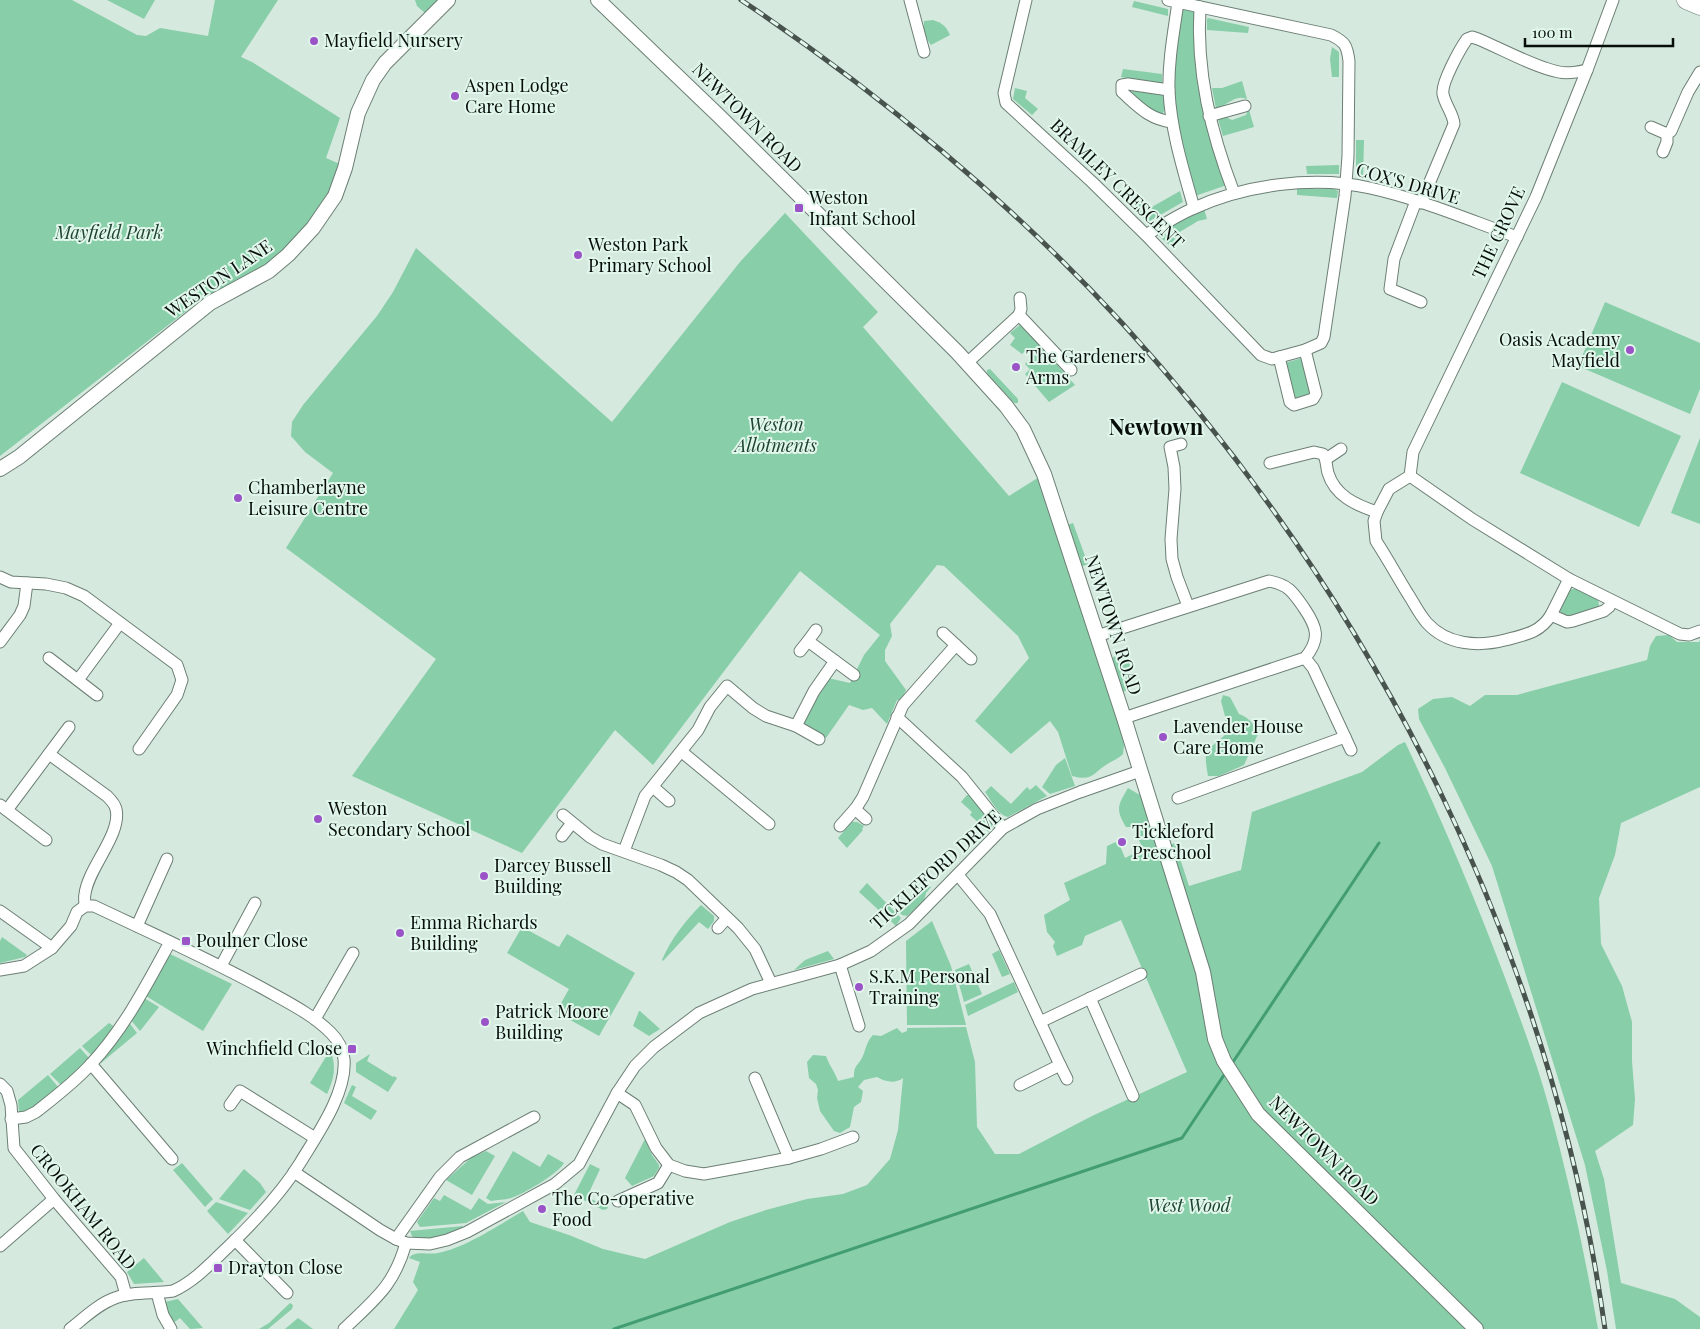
<svg xmlns="http://www.w3.org/2000/svg" width="1700" height="1329" viewBox="0 0 1700 1329" font-family="'Playfair Display',serif">
	<style>
		.green { fill: #88cea9 }
		.lines { fill: none; stroke-linecap: round; stroke-linejoin: round }
		.stream { stroke: #439d73; stroke-width: 3 }
		.minor-casing { stroke: #6c7f74; stroke-width: 13 }
		.tertiary-casing { stroke: #6c7f74; stroke-width: 16 }
		.primary-casing { stroke: #6c7f74; stroke-width: 19 }
		.minor { stroke: #fff; stroke-width: 11 }
		.tertiary { stroke: #fff; stroke-width: 14 }
		.primary { stroke: #fff; stroke-width: 18 }
		.rail-casing { stroke: #48534d; stroke-width: 5 }
		.rail { stroke: #e2f7eb; stroke-width: 3; stroke-dasharray: 9; stroke-linecap: butt }
		.poi-dot { fill: #9b54c7; stroke: #e2f7eb; stroke-width: 2 }
		.labels { text-anchor: middle; stroke-width: 4; stroke-linejoin: round; paint-order: stroke }
		.poi-label { font-size: 18px; fill: #070e0a; stroke: #e2f7eb; text-anchor: start }
		.street-label { font-size: 18px; fill: #070e0a; stroke: #e2f7eb }
		.park-label { font-size: 18px; font-style: italic; fill: #1e4431; stroke: #e2f7eb }
		.district-label { font-size: 22px; font-weight: bold; fill: #070e0a; stroke: #e2f7eb }
	</style>
	<rect width="100%" height="100%" fill="#d5e9de"/>
	<!-- green -->
	<g class="green">
		<path d="M0 0H72L137 35 146 36 160 28 208 36 215 0H278L241 57 252 62 340 118 326 158 342 165 324 205 309 227 271 263 203 298 0 456Z"/>
		<path d="M107 0H155L144 19Z"/>
		<path d="M415 0H442L426 14 417 6Z"/>
		<path d="M1134 1 1168 9V16L1132 7Z"/>
		<path d="M1183 9H1190L1194 12 1196 17 1227 185 1195 196 1179 138 1173 84 1180 14Z"/>
		<path d="M1208 18 1249 27 1248 33 1207 30V19Z"/>
		<path d="M933 20C942 23 946 26 950 35L931 45 924 35V21Z"/>
		<path d="M1332 47 1339 52V77H1332L1330 59Z"/>
		<path d="M1123 69 1162 74V83L1160 84 1121 77Z"/>
		<path d="M1242 81 1247 99C1234 94 1227 106 1216 109L1212 88H1222Z"/>
		<path d="M1015 88 1027 91 1025 98 1038 109 1032 115 1013 99Z"/>
		<path d="M1132 90 1164 94V111L1163 113H1154L1132 96Z"/>
		<path d="M1248 110H1249L1254 127 1223 136 1218 119 1224 116 1232 120 1246 115Z"/>
		<path d="M1356 140H1364L1363 178 1356 175Z"/>
		<path d="M1339 165V174H1307L1306 166Z"/>
		<path d="M1297 189H1334L1338 191 1337 198 1297 195Z"/>
		<path d="M1180 191 1183 202 1148 222 1134 209 1143 201 1150 208Z"/>
		<path d="M1204 209 1207 219 1198 221 1178 233 1182 237 1171 247 1159 236V234L1163 230Z"/>
		<path d="M785 213 878 312 863 327 1009 496 1044 474 1061 527 1073 523 1088 564 1075 569 1105 668 1116 654 1127 659 1132 669 1127 671 1131 684 1128 690 1114 695 1117 718 1124 745 1123 754C1118 759 1114 760 1109 763 1093 772 1094 782 1072 776L1058 732 1050 721 1011 754 975 721 1029 658 1018 636 944 566 937 565 890 624 892 636 885 650V661L906 690 901 700H897L887 724 872 708 863 710 849 705 826 738C818 733 805 730 804 720L828 678 850 683 864 655 880 635 800 571 653 765 615 730 522 853 352 776 436 659 286 548 333 473 305 452 291 436 292 422 303 405 377 316 393 292 416 248 612 422 740 262Z"/>
		<path d="M1605 302 1700 343V389L1690 414 1578 366Z"/>
		<path d="M1021 324 1075 385 1049 402 1025 374 1030 369 1025 364 1033 356 1027 349 1022 354 1010 345 1015 338 1010 333Z"/>
		<path d="M1302 358 1311 392 1309 396 1301 399 1295 397 1285 363Z"/>
		<path d="M990 369 1018 399V403H1014L987 373V370Z"/>
		<path d="M1562 382 1681 436 1639 527 1520 473Z"/>
		<path d="M1700 438V524L1671 513Z"/>
		<path d="M1573 589H1578L1598 598 1599 606 1595 610 1569 618 1561 615 1559 606 1569 590Z"/>
		<path d="M1669 635 1677 642H1699L1700 640V787L1621 823 1615 855 1599 898 1601 944 1622 986 1632 1022V1061L1635 1099 1633 1125 1595 1151 1604 1179 1621 1283 1675 1299 1700 1317V1329H1616L1607 1271 1585 1165 1492 866 1445 768 1419 719 1418 709 1433 699 1452 697 1470 706 1485 695H1517L1647 660 1650 646 1656 636Z"/>
		<path d="M1223 695 1230 697 1239 714C1249 718 1254 723 1258 734L1244 765 1219 776H1208C1203 748 1206 752 1226 734L1225 716 1221 701Z"/>
		<path d="M1405 742C1441 818 1474 896 1504 975 1520 1018 1537 1063 1549 1107 1569 1180 1585 1255 1598 1329H394L418 1290 413 1282 420 1262 409 1258C414 1250 429 1255 438 1253 465 1248 499 1225 523 1211L530 1222 569 1235 603 1249 645 1259 730 1222 766 1210 807 1199 843 1194 867 1185 890 1159 898 1130 903 1078C895 1084 886 1082 877 1077L864 1080 858 1087 863 1091 861 1102 854 1107 850 1127 840 1133 834 1131 820 1111 817 1098 818 1090 816 1084 809 1078 807 1062 813 1055 826 1056C829 1065 835 1072 838 1081L854 1077C854 1065 857 1067 862 1058 866 1050 866 1042 873 1035L881 1036 897 1028 902 1033 907 1031V1028L966 1027 975 1062 977 1127 995 1154H1019L1092 1116 1187 1072 1121 920 1085 936 1082 945 1057 956 1053 946 1055 942 1047 932 1044 915 1070 900 1064 883 1106 864 1107 846 1118 841 1125 858 1143 849 1133 827H1126C1115 809 1118 805 1128 788L1140 795 1164 847 1175 843 1189 886 1241 870 1252 812 1362 772 1398 745Z"/>
		<path d="M1065 758 1075 786 1050 794 1042 787 1056 765Z"/>
		<path d="M1036 785 1047 796 1008 817C998 815 991 800 985 792L991 786 1011 804 1027 787 1030 790Z"/>
		<path d="M967 795H970L992 822V827L989 832 970 815 972 812 961 802Z"/>
		<path d="M852 822H857L864 826 862 829 863 830 847 848 838 838Z"/>
		<path d="M925 882 931 887 926 893 924 901 907 916 902 915 898 911Z"/>
		<path d="M867 883 901 918 896 926 859 892Z"/>
		<path d="M701 905 714 916V921L708 929 699 922 663 961 662 960C671 939 685 921 701 905Z"/>
		<path d="M932 921 951 966 966 1025H907L906 941Z"/>
		<path d="M522 927 559 947 567 934 635 973 599 1036 556 1012 569 989 507 953Z"/>
		<path d="M2 937 27 955 25 957 0 963V941Z"/>
		<path d="M999 950 1010 974 1002 977 992 954Z"/>
		<path d="M828 951 834 959 794 970 805 960Z"/>
		<path d="M170 954 232 984 203 1031 146 996Z"/>
		<path d="M969 964 982 994 964 1002 955 970Z"/>
		<path d="M1014 982 1018 992 968 1016 965 1005Z"/>
		<path d="M144 998 159 1007 140 1031 130 1019Z"/>
		<path d="M639 1011H640L660 1029 649 1036 633 1026Z"/>
		<path d="M128 1021 137 1033 101 1063 98 1060Z"/>
		<path d="M109 1023 115 1027 92 1056 82 1046Z"/>
		<path d="M80 1048 89 1058 62 1086 50 1074Z"/>
		<path d="M330 1050C337 1066 334 1079 327 1094L310 1083Z"/>
		<path d="M370 1054 367 1061 393 1077 394 1076 397 1078 388 1092 356 1072V1063Z"/>
		<path d="M48 1075 59 1088 28 1112H19L18 1100Z"/>
		<path d="M352 1085 356 1087 352 1096 377 1111 371 1120 344 1103Z"/>
		<path d="M645 1139 652 1155 659 1165V1168L654 1176 632 1186 625 1178Z"/>
		<path d="M486 1151 495 1156 472 1195 446 1180 472 1157Z"/>
		<path d="M513 1151 540 1167 548 1154 564 1163C559 1173 522 1195 511 1198 505 1200 498 1200 491 1201L486 1198Z"/>
		<path d="M182 1163 213 1199 205 1207 173 1170Z"/>
		<path d="M590 1164 600 1169 587 1197 608 1207 607 1209 603 1210 574 1195Z"/>
		<path d="M244 1169 260 1183 266 1192 250 1210 219 1199Z"/>
		<path d="M444 1195 471 1210 479 1198 488 1204 506 1202 466 1223 420 1227 417 1222 434 1198 440 1201Z"/>
		<path d="M216 1202 248 1213 228 1234 207 1211Z"/>
		<path d="M463 1226V1228L439 1238 416 1239 412 1236 410 1231Z"/>
		<path d="M144 1258 164 1282 134 1284 127 1272Z"/>
		<path d="M178 1299 203 1328 190 1329 180 1318 172 1324 165 1302Z"/>
		<path d="M290 1303 293 1305 292 1309 268 1329H259L269 1323Z"/>
		<path d="M298 1318 313 1329H285Z"/>
	</g>
	<g class="lines">
		<!-- stream -->
		<g class="stream">
			<path d="M1231 1065 1379 843"/>
			<path d="M614 1329 1182 1138 1226 1072"/>
		</g>
		<!-- minor casing -->
		<g class="minor-casing">
			<g id="minor">
				<path d="M910 0 924 52"/>
				<path d="M1026 0 1004 93 1006 103 1092 182 1146 235 1261 355 1272 359 1305 350 1321 343 1324 337 1345 196 1348 156 1349 61C1347 45 1345 42 1331 35L1168 0"/>
				<path d="M1178 2C1174 31 1168 61 1169 91 1171 131 1183 169 1194 208"/>
				<path d="M1200 7C1196 72 1211 133 1234 193"/>
				<path d="M1169 90 1128 84 1122 85V92C1139 107 1149 119 1172 122"/>
				<path d="M1209 116 1245 106"/>
				<path d="M1651 127 1667 134"/>
				<path d="M1663 152 1667 142V134L1671 131 1688 92 1700 72"/>
				<path d="M1416 201 1394 259 1390 289 1421 302"/>
				<path d="M1421 203 1454 124C1453 113 1445 105 1443 94 1441 83 1460 49 1467 39L1472 37 1478 39C1502 49 1534 67 1559 72 1568 74 1578 72 1587 70"/>
				<path d="M1146 235C1161 226 1176 216 1192 209 1243 185 1314 175 1370 188 1420 199 1469 220 1517 237"/>
				<path d="M1019 315 1021 309 1020 298"/>
				<path d="M1279 357 1290 402 1294 405 1313 399 1316 394 1305 350"/>
				<path d="M967 363 1019 315 1071 370"/>
				<path d="M1181 444 1170 447 1174 467 1175 489 1171 539 1172 559 1177 577 1188 606"/>
				<path d="M1326 459 1341 449"/>
				<path d="M1270 463 1314 452 1323 454C1327 460 1326 466 1328 473 1335 496 1356 505 1377 512"/>
				<path d="M1410 476 1413 452 1536 197 1587 70 1613 0"/>
				<path d="M1410 476 1389 489 1377 512 1374 521 1376 541C1387 558 1397 576 1408 594 1414 603 1419 614 1427 623 1447 645 1478 647 1505 640 1524 635 1540 633 1551 615L1567 622 1573 621 1604 611 1609 607 1612 601"/>
				<path d="M1410 476 1472 519 1569 579"/>
				<path d="M0 577 11 582 46 584 66 588 84 596 177 665 182 680 177 695 139 749"/>
				<path d="M1551 615 1569 579 1680 634 1689 635 1700 631"/>
				<path d="M943 633 971 659"/>
				<path d="M1097 636 1269 581C1289 585 1293 592 1304 608 1317 627 1321 639 1305 658L1124 718"/>
				<path d="M0 642 20 615 24 606 27 583"/>
				<path d="M800 651 808 641"/>
				<path d="M49 658 97 695"/>
				<path d="M1305 658 1313 668 1351 750"/>
				<path d="M835 661 854 675"/>
				<path d="M78 680 120 623"/>
				<path d="M897 717 962 777 1003 828"/>
				<path d="M796 726 819 739"/>
				<path d="M682 752 769 824"/>
				<path d="M49 754 107 796C111 800 115 804 116 809 122 834 88 868 85 894 84 897 85 902 85 906"/>
				<path d="M653 787 669 801"/>
				<path d="M1178 798 1345 737"/>
				<path d="M0 805 46 840"/>
				<path d="M855 809 866 819"/>
				<path d="M7 810 69 727"/>
				<path d="M563 815 590 837 602 844 661 865 676 872 688 880 738 928 755 949 771 983"/>
				<path d="M840 826 856 808 863 797 903 705 956 645"/>
				<path d="M562 836 572 823"/>
				<path d="M624 851 645 796 698 730 710 707 727 686 753 708 766 716 796 726 814 691 835 661 808 641 816 630"/>
				<path d="M958 875 990 914 1060 1065 1020 1085"/>
				<path d="M0 911 52 948"/>
				<path d="M137 926 167 859"/>
				<path d="M718 928 727 918"/>
				<path d="M840 965 859 1026"/>
				<path d="M221 966 255 903"/>
				<path d="M0 970 24 966 52 948 71 926 77 912 85 906H94C151 933 209 959 264 989 287 1002 312 1014 331 1033 338 1040 343 1050 344 1059 347 1093 317 1135 300 1163 281 1194 255 1221 229 1246 211 1263 195 1281 173 1291 154 1294 132 1291 115 1298 98 1304 83 1319 70 1329"/>
				<path d="M1090 998 1133 1096"/>
				<path d="M315 1019 353 953"/>
				<path d="M1040 1022 1141 974"/>
				<path d="M91 1064 172 1159"/>
				<path d="M1060 1065 1067 1079"/>
				<path d="M755 1078 789 1158"/>
				<path d="M0 1084 7 1091 11 1105 14 1148 54 1199 121 1277 126 1295"/>
				<path d="M617 1093 635 1105 656 1148 669 1165 685 1171 704 1174 737 1168 789 1158 821 1149 853 1137"/>
				<path d="M230 1105 240 1091 315 1138"/>
				<path d="M11 1119 26 1117 36 1112C55 1097 75 1082 91 1064 124 1029 147 984 170 942"/>
				<path d="M294 1172 380 1230 396 1239 406 1243 430 1244 447 1240 467 1232 555 1184 579 1164 617 1093 635 1066 654 1047 699 1013 752 989 840 965 871 951 909 924 1003 828 1037 809 1080 792 1140 771"/>
				<path d="M618 1201 658 1183 669 1165"/>
				<path d="M396 1239 440 1177 460 1157 534 1117"/>
				<path d="M235 1240 287 1293"/>
				<path d="M0 1246 54 1199"/>
				<path d="M157 1293 163 1315 171 1329"/>
				<path d="M344 1329C375 1299 394 1286 406 1243"/>
			</g>
		</g>
		<!-- tertiary casing -->
		<g class="tertiary-casing">
			<g id="tertiary">
				<path d="M598 0 719 116 957 352 1006 406 1023 429 1044 474 1124 718 1203 972 1215 1039 1224 1061 1258 1114 1476 1329"/>
				<path d="M0 469 19 457 210 303 269 271 288 255 313 228 335 196 345 168 358 113 373 80 385 63 448 0"/>
			</g>
		</g>
		<!-- primary casing -->
		<g class="primary-casing">
			<path id="primary" d="M1686 0 1700 6"/>
		</g>
		<!-- minor -->
		<use href="#minor" class="minor"/>
		<!-- tertiary -->
		<use href="#tertiary" class="tertiary"/>
		<!-- primary -->
		<use href="#primary" class="primary"/>
		<!-- rail casing -->
		<g class="rail-casing">
			<path id="rail" d="M741 0C877 91 1011 202 1122 323 1377 603 1552 953 1605 1329"/>
		</g>
		<!-- rail -->
		<use href="#rail" class="rail"/>
	</g>
	<!-- markers -->
	<g class="poi-dot">
		<circle cx="314" cy="41" r="5"/>
		<circle cx="455" cy="96" r="5"/>
		<rect x="794" y="203" width="10" height="10" rx="2.5"/>
		<circle cx="578" cy="255" r="5"/>
		<circle cx="1630" cy="350" r="5"/>
		<circle cx="1016" cy="367" r="5"/>
		<circle cx="238" cy="498" r="5"/>
		<circle cx="1163" cy="737" r="5"/>
		<circle cx="318" cy="819" r="5"/>
		<circle cx="1122" cy="842" r="5"/>
		<circle cx="484" cy="876" r="5"/>
		<circle cx="400" cy="933" r="5"/>
		<rect x="181" y="936" width="10" height="10" rx="2.5"/>
		<circle cx="859" cy="987" r="5"/>
		<circle cx="485" cy="1022" r="5"/>
		<rect x="347" y="1044" width="10" height="10" rx="2.5"/>
		<circle cx="542" cy="1209" r="5"/>
		<rect x="213" y="1263" width="10" height="10" rx="2.5"/>
	</g>
	<g class="labels">
		<!-- poi labels -->
		<g class="poi-label">
			<text x="324" y="47">Mayfield Nursery</text>
			<text x="465" y="92">Aspen Lodge<tspan x="465" dy="21">Care Home</tspan></text>
			<text x="809" y="204">Weston<tspan x="809" dy="21">Infant School</tspan></text>
			<text x="588" y="251">Weston Park<tspan x="588" dy="21">Primary School</tspan></text>
			<text x="1620" y="346" text-anchor="end">Oasis Academy<tspan x="1620" dy="21">Mayfield</tspan></text>
			<text x="1026" y="363">The Gardeners<tspan x="1026" dy="21">Arms</tspan></text>
			<text x="248" y="494">Chamberlayne<tspan x="248" dy="21">Leisure Centre</tspan></text>
			<text x="1173" y="733">Lavender House<tspan x="1173" dy="21">Care Home</tspan></text>
			<text x="328" y="815">Weston<tspan x="328" dy="21">Secondary School</tspan></text>
			<text x="1132" y="838">Tickleford<tspan x="1132" dy="21">Preschool</tspan></text>
			<text x="494" y="872">Darcey Bussell<tspan x="494" dy="21">Building</tspan></text>
			<text x="410" y="929">Emma Richards<tspan x="410" dy="21">Building</tspan></text>
			<text x="196" y="947">Poulner Close</text>
			<text x="869" y="983">S.K.M Personal<tspan x="869" dy="21">Training</tspan></text>
			<text x="495" y="1018">Patrick Moore<tspan x="495" dy="21">Building</tspan></text>
			<text x="342" y="1055" text-anchor="end">Winchfield Close</text>
			<text x="552" y="1205">The Co-operative<tspan x="552" dy="21">Food</tspan></text>
			<text x="228" y="1274">Drayton Close</text>
		</g>
		<!-- street labels -->
		<g class="street-label">
			<text transform="translate(747 118) rotate(45)" y="6">NEWTOWN ROAD</text>
			<text transform="translate(1117 184) rotate(44)" y="6">BRAMLEY CRESCENT</text>
			<text transform="translate(1408 184) rotate(16)" y="6">COX'S DRIVE</text>
			<text transform="translate(1499 233) rotate(-65)" y="6">THE GROVE</text>
			<text transform="translate(219 279) rotate(-34)" y="6">WESTON LANE</text>
			<text transform="translate(1113 625) rotate(72)" y="6">NEWTOWN ROAD</text>
			<text transform="translate(936 870) rotate(-42)" y="6">TICKLEFORD DRIVE</text>
			<text transform="translate(1324 1151) rotate(45)" y="6">NEWTOWN ROAD</text>
			<text transform="translate(83 1207) rotate(51)" y="6">CROOKHAM ROAD</text>
		</g>
		<!-- park labels -->
		<g class="park-label">
			<text x="109" y="239">Mayfield Park</text>
			<text x="776" y="431">Weston<tspan x="776" dy="21">Allotments</tspan></text>
			<text x="1189" y="1212">West Wood</text>
		</g>
		<!-- district labels -->
		<g class="district-label">
			<text x="1156" y="435">Newtown</text>
		</g>
	</g>
	<!-- scale -->
	<path d="M1525 38v8h148v-8" fill="none" stroke="#070e0a" stroke-width="2.5"/>
	<text x="1532" y="38" font-size="15" fill="#070e0a" stroke="#e2f7eb" stroke-width="4" paint-order="stroke">100 m</text>
</svg>
